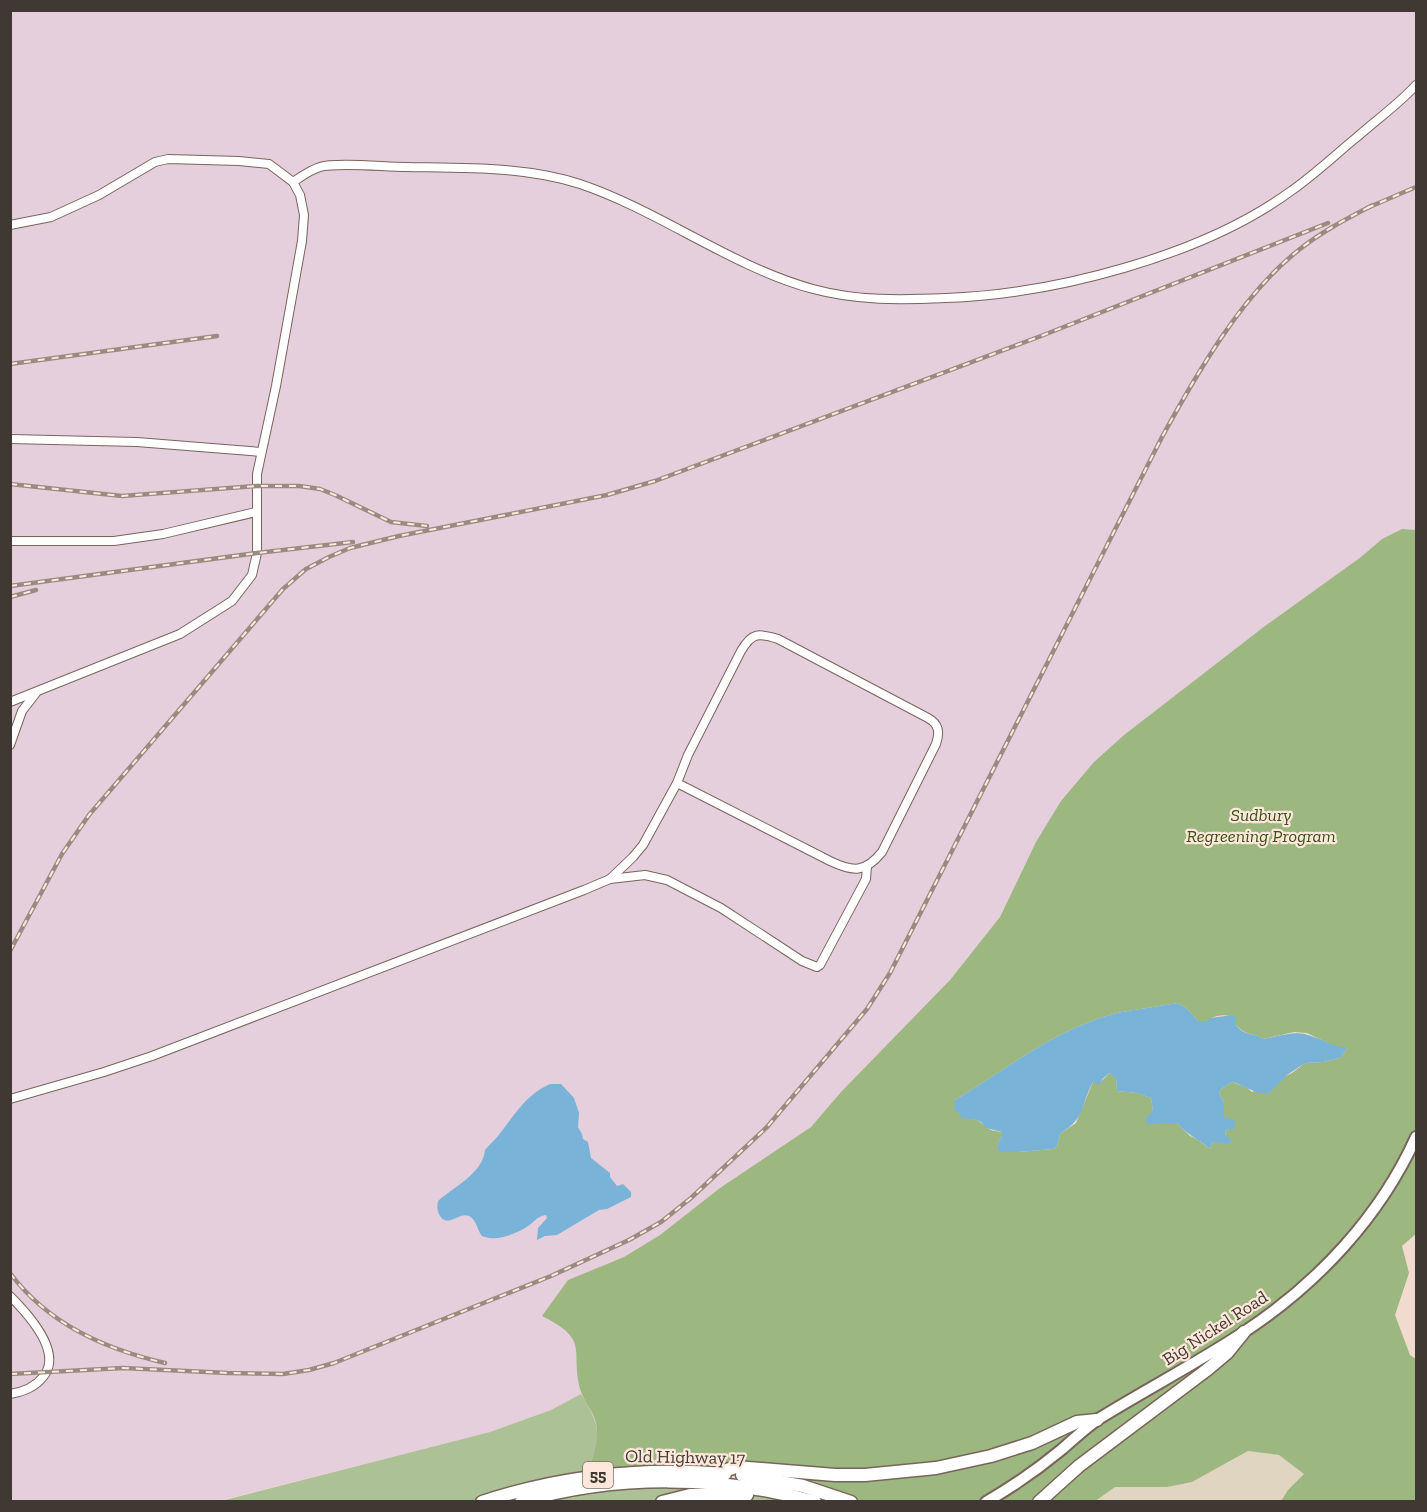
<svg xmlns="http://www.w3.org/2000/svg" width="1427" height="1512" viewBox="0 0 1427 1512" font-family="'Zilla Slab',serif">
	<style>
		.commercial { fill: #e0d5c1 }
		.industrial { fill: #e5cfdc }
		.green { fill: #adc197 }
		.forest { fill: #9db781; fill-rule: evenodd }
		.water { fill: #79b3d7 }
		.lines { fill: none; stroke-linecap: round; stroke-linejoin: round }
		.minor-casing { stroke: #78655a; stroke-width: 10 }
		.secondary-casing { stroke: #78655a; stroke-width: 14 }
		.primary-casing { stroke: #78655a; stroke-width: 15 }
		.minor { stroke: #fff; stroke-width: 8 }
		.secondary { stroke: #fff; stroke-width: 10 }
		.primary { stroke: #fff; stroke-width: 12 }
		.rail-casing { stroke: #9a8b82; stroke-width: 4.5 }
		.rail { stroke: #ffe8db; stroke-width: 2; stroke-dasharray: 7; stroke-linecap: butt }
		.labels { text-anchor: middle; stroke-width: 4.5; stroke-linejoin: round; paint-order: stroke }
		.shield { fill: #ffe8db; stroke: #796d65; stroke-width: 1.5 }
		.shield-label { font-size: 16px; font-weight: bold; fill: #403833 }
		.park-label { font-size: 18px; font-style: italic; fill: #385016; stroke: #ffe8db }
		.street-label { font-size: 18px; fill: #403833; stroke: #ffe8db }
	</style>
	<rect width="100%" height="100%" fill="#f1dbce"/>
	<!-- commercial -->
	<path class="commercial" d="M1248 1451 1279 1455 1305 1474 1288 1490 1281 1501 1094 1502 1115 1487 1192 1482Z"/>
	<!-- industrial -->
	<path class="industrial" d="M10 11H1416V530L1402 529 1382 539 1361 557 1203 674 1124 735 1094 762 1036 842 1000 917 950 980 841 1092 811 1127 720 1188 660 1235 624 1257 568 1280 558 1324 567 1330 575 1341 581 1394 551 1410 490 1432 217 1501H11Z"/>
	<!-- green -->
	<g class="green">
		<path d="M581 1394C604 1431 599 1436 587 1476L480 1501 217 1502 490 1432 551 1410Z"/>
		<path d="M677 1483 812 1502H523L558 1494Z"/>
	</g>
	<!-- forest -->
	<path class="forest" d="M1402 529 1416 530V1234L1402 1246 1409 1273 1395 1315 1410 1355 1416 1359V1501H1281L1288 1490 1304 1474 1279 1455 1248 1451 1192 1482 1167 1487H1115L1094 1502 853 1501 746 1475 716 1472 587 1476C592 1457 602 1437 594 1417 591 1409 584 1401 581 1392 569 1350 592 1341 542 1316L568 1280 624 1257 660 1235 720 1188 811 1127 841 1092 950 980 1000 917 1036 842 1061 801 1094 762 1124 735 1265 626 1361 557 1382 539ZM1177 1003 1185 1007 1198 1021H1207C1215 1014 1228 1014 1236 1018V1025C1249 1038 1251 1031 1263 1039L1294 1032 1307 1033 1336 1047 1347 1049 1340 1058 1323 1062 1305 1063 1292 1073 1252 1092 1246 1087 1232 1082 1221 1089 1219 1093 1224 1103V1117L1227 1119 1229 1129 1225 1131 1226 1136 1217 1142H1213L1210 1149 1197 1139 1190 1136 1177 1123 1149 1116 1153 1110 1151 1098 1137 1093 1117 1091 1116 1078 1110 1073 1100 1082H1093L1076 1123 1060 1134 1057 1147 1053 1149 1018 1152 997 1145 1002 1136V1132C987 1130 991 1130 980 1122 975 1118 966 1117 960 1114L955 1100C1006 1069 1055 1030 1113 1014 1134 1009 1156 1007 1177 1003Z"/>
	<!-- water -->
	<g class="water">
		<path d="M1177 1003 1185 1007 1198 1021H1207L1210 1018 1233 1015 1236 1018V1025C1247 1038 1252 1031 1263 1039 1300 1032 1297 1029 1333 1045 1338 1047 1342 1046 1347 1049L1340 1058 1323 1062 1305 1063 1287 1075 1268 1094C1252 1093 1247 1086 1232 1082L1221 1089 1219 1093 1224 1103V1117L1232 1119 1236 1123 1232 1131 1229 1129 1225 1131 1226 1136 1231 1139 1230 1144 1213 1142 1210 1149C1199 1139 1186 1134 1177 1123L1147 1124 1146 1119 1153 1110 1151 1098 1137 1093 1117 1091 1116 1079 1110 1073 1102 1079 1100 1085 1093 1082C1079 1108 1087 1116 1060 1134L1057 1147 1053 1149 1018 1152 999 1151 997 1145 1002 1136V1132L986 1128 981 1122 974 1119 961 1118 960 1114 954 1109 955 1100C1006 1069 1055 1030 1113 1014 1134 1009 1156 1007 1177 1003Z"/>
		<path d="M550 1084H561L574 1098 579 1113 578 1127 582 1134 583 1139 588 1142 591 1158 610 1173V1177L617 1186 623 1184 631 1192V1197L607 1209 599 1210 557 1235 545 1236 537 1240 538 1228 547 1218 546 1215C536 1216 533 1224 525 1228 512 1235 497 1242 482 1236 477 1230 477 1220 469 1216 459 1211 447 1230 439 1214 437 1209 437 1206 438 1201 454 1187 483 1173 485 1150 489 1145 494 1141 498 1136 514 1116 525 1095 550 1084Z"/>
	</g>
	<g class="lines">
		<!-- minor casing -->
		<g class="minor-casing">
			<g id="minor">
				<path d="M293 182C302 176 310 170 320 167 337 162 385 167 405 167 462 168 525 166 580 184 660 211 732 267 813 289 857 301 901 300 946 298 1055 294 1202 256 1291 191 1314 175 1335 155 1357 137 1376 120 1399 104 1416 85"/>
				<path d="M10 225 51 217 99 195 155 162 168 159 239 161 269 164 293 182 300 195 304 215 302 241 276 386 257 474V553L252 575 232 601 180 634 10 702"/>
				<path d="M10 439 137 442 261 452"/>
				<path d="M10 541H114L163 534 256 512"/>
				<path d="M10 745 22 711 36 693"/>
				<path d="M610 879 645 875 667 880 721 908 802 961 817 967 820 965 866 879 867 866"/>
				<path d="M10 1099 104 1072 152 1056 584 890 610 879 633 857 643 845 677 783 688 755 741 651C752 632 759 633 778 639L928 718C939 724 940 732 936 744L882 852C865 873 853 872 830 861L677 783"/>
				<path d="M10 1296C27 1313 64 1352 43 1377 35 1387 23 1392 10 1394"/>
			</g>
		</g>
		<!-- secondary casing -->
		<g class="secondary-casing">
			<path id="secondary" d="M986 1502C1012 1487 1038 1469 1061 1450 1074 1439 1086 1427 1100 1418 1147 1389 1197 1363 1244 1332 1317 1284 1380 1217 1416 1137"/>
		</g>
		<!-- primary casing -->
		<g class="primary-casing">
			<g id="primary">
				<path d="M717 1473 736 1467 835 1475H865L936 1468 991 1456 1032 1443 1077 1422 1097 1420"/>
				<path d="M742 1475 803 1486 851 1502"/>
				<path d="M482 1502C561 1476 642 1467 725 1474"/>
				<path d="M521 1502C615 1474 721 1475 815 1502"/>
				<path d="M662 1502 690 1495H747"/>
				<path d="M1039 1502 1079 1466 1208 1369 1227 1353 1244 1332"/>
			</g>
		</g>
		<!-- minor -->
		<use href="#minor" class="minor"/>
		<!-- secondary -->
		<use href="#secondary" class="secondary"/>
		<!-- primary -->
		<use href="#primary" class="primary"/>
		<!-- rail casing -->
		<g class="rail-casing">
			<g id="rail">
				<path d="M1367 208 1416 187"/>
				<path d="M10 364 217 336"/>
				<path d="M10 484 122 496 256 486H299L320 489 335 495 391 522 427 526"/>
				<path d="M10 586 257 553 353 542"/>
				<path d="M10 597 36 590"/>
				<path d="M10 951 62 854 89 815 283 589 306 569 329 557 350 548 399 536 607 495 655 481 1041 336 1328 223"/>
				<path d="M10 1273C48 1324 105 1349 165 1363"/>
				<path d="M10 1374 123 1368 228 1373 283 1374 309 1370 334 1363 551 1276 629 1240 661 1222 691 1198 767 1127 867 1009 890 973 1162 437C1196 375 1240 298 1295 253 1319 233 1346 219 1373 205"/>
			</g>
		</g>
		<!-- rail -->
		<use href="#rail" class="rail"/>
	</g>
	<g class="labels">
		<!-- shield labels -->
		<rect class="shield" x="583" y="1462" width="30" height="26" rx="4.5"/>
		<g class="shield-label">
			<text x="598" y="1481">55</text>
		</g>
		<!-- park labels -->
		<g class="park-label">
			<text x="1261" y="821">Sudbury<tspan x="1261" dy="21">Regreening Program</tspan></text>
		</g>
		<!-- street labels -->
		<g class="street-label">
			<text transform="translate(1215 1328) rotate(-33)" y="6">Big Nickel Road</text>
			<text transform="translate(685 1457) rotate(1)" y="6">Old Highway 17</text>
		</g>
	</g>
	<!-- border -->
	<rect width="1427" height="1512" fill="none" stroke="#403833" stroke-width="24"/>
</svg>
